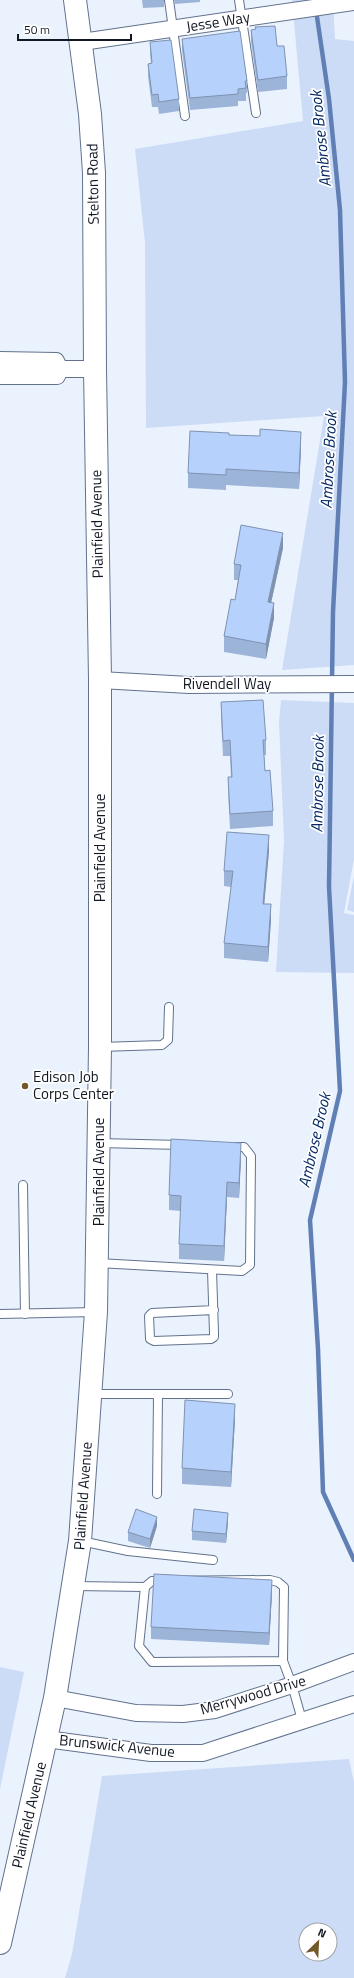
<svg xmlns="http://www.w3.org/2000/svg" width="354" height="1978" viewBox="0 0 354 1978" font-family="'Titillium Web',sans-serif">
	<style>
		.green { fill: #ccdcf6; fill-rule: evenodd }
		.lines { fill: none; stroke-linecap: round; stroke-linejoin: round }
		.stream { stroke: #6080b5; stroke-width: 4.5 }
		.lane-casing { stroke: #62728d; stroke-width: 10 }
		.street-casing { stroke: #62728d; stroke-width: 18 }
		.secondary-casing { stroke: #62728d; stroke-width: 24 }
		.lane { stroke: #fff; stroke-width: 8 }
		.street { stroke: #fff; stroke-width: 16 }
		.secondary { stroke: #fff; stroke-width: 22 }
		.wall { fill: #9db4d9 }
		.shaded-wall { fill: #7f92b0 }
		.building { fill: #b6d1fc; stroke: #7f92b0 }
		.poi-dot { fill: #73592a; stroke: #fff; stroke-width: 1.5 }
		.labels { text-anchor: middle; stroke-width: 3.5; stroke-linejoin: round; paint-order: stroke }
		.street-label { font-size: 15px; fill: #121823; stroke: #fff }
		.poi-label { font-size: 15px; fill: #121823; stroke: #fff; text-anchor: start }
		.water-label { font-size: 16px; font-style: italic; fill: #022763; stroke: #fff }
	</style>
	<rect width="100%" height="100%" fill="#eaf2fe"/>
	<!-- green -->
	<g class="green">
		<path d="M292 0H333L335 39 354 41V665L282 670 324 416 146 428 145 243 135 149 303 121Z"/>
		<path d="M281 700 354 703V859L344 913 354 915V973L276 972 284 840 279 722Z"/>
		<path d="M354 876V912L347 910Z"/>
		<path d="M0 1667 24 1672 0 1789Z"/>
		<path d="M349 1759 354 1782V1978H65L72 1954 102 1776ZM306 1930H330V1954H306Z"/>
	</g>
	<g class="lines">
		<!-- stream -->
		<path class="stream" d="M316 10 329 99 340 210 345 382 333 612 329 887 340 1091 310 1220 318 1349 323 1492 354 1560"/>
		<!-- lane casing -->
		<g class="lane-casing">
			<g id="lane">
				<path d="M169 0 185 116"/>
				<path d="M239 0 256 113"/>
				<path d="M100 1047 162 1045 168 1040 169 1007"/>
				<path d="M99 1143 181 1145"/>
				<path d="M23 1185 25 1314"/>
				<path d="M98 1263 242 1271 250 1265 251 1156 244 1147H231"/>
				<path d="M212 1270 214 1333V1337L211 1339 154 1341 150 1339 149 1316 152 1313 214 1310"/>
				<path d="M0 1314 96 1312"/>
				<path d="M91 1394H228"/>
				<path d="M157 1494 158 1394"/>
				<path d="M81 1541 128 1551 213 1560"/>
				<path d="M270 1580 278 1582 284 1587 283 1661 152 1662 139 1646 145 1587 152 1581Z"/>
				<path d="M74 1586 145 1587"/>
				<path d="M283 1661 292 1685 302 1720"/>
			</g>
		</g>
		<!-- street casing -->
		<g class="street-casing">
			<g id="street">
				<path d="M82 42 354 2"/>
				<path d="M0 360 56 361 60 369 57 376H0"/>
				<path d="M60 369H95"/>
				<path d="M100 680 189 685 354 684"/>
				<path d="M55 1698 136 1713 183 1714 215 1710 292 1685 354 1662"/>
				<path d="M46 1739 151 1753H203L354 1704"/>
			</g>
		</g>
		<!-- secondary casing -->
		<g class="secondary-casing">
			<path id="secondary" d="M0 1943 55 1698 80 1541 96 1312 100 1047V680L95 369 94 173 90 114 75 0"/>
		</g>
		<!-- lane -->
		<use href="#lane" class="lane"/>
		<!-- street -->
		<use href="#street" class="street"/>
		<!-- secondary -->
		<use href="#secondary" class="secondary"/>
	</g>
	<!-- wall -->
	<g class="wall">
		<path d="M142 0H164V7L143 8Z"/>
		<path d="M174 0H200V2L175 4Z"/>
		<path d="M251 30 277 46 287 76V89L258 92 251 42Z"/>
		<path d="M182 39 247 81V93H246V101H238V106L190 110 182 51Z"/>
		<path d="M150 42 179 99V111L159 114 158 107H152L148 76V64L151 63 150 54Z"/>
		<path d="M229 435 301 447 299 489 226 485V490L188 488V473Z"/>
		<path d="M283 548 271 603 274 618 266 659 224 652V636L235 600 238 580H234V564Z"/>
		<path d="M221 702 266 740V755H264L265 771 273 811V826L230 829 228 792V777H231L230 756H223L221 718Z"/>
		<path d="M269 851 264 904 271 920 268 962 224 958V943L231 887 224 886V871Z"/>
		<path d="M241 1158 239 1198 227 1197 224 1261 179 1259V1244L181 1211 169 1210V1195Z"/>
		<path d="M235 1419 231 1487 182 1484V1468Z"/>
		<path d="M228 1522 226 1543 192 1540V1531Z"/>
		<path d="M157 1526 150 1548 128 1541V1532Z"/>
		<path d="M272 1593 269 1645 151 1639V1627Z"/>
	</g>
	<!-- shaded-wall -->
	<g class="shaded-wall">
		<path d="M301 432V447L299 489V473Z"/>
		<path d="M283 533V548L268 617V602Z"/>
		<path d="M274 603V618L266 659V644Z"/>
		<path d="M269 835V851L263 919V904Z"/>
		<path d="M271 904V920L268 962V947Z"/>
		<path d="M241 1143V1158L239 1198V1183Z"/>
		<path d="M227 1182V1197L224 1261V1246Z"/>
		<path d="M235 1404V1419L231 1487V1472Z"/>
		<path d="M228 1513V1522L226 1543V1534Z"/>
		<path d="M157 1517V1526L150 1548V1539Z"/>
		<path d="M272 1580V1593L269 1645V1633Z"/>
	</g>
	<!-- building -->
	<g class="building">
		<path d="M275 26 277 46H284L287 76 258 80 251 30 256 29 255 27Z"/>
		<path d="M240 31 247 81H245L246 88 238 89V94L190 98 182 39Z"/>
		<path d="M171 40 179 99 159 102 158 94 152 95 148 64 152 63 150 42Z"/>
		<path d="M260 429 301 432 299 473 226 469V475L188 473 190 431 229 433V435L260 436Z"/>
		<path d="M241 525 283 533 268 602 274 603 266 644 224 636 231 599 235 600 241 565 234 564Z"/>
		<path d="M263 700 266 740H263L265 771 270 770 273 811 230 814 228 777H232L230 740 223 741 221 702Z"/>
		<path d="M227 832 269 835 263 904H271L268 947 224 943 233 871H224Z"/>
		<path d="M171 1139 241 1143 239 1183 227 1182 224 1246 179 1244 181 1196 169 1195Z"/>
		<path d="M185 1400 235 1404 231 1472 182 1468Z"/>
		<path d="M136 1509 157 1517 150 1539 128 1532Z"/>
		<path d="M194 1509 228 1513 226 1534 192 1531Z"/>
		<path d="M154 1574 272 1580 269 1633 151 1627Z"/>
	</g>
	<!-- markers -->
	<circle class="poi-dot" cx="25" cy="1086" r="4"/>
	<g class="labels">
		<!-- street labels -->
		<g class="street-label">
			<text transform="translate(218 22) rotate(-9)" y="5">Jesse Way</text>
			<text transform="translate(93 184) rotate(-91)" y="5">Stelton Road</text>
			<text transform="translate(97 524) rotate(-91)" y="5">Plainfield Avenue</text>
			<text x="227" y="689">Rivendell Way</text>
			<text transform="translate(100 848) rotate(-90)" y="5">Plainfield Avenue</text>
			<text transform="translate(99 1172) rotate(-90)" y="5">Plainfield Avenue</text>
			<text transform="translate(83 1496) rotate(-86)" y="5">Plainfield Avenue</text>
			<text transform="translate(253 1695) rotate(-16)" y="5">Merrywood Drive</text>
			<text transform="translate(117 1746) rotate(6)" y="5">Brunswick Avenue</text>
			<text transform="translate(29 1815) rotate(-77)" y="5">Plainfield Avenue</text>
		</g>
		<!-- poi labels -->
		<g class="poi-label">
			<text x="33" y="1082">Edison Job<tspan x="33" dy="17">Corps Center</tspan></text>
		</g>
		<!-- water labels -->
		<g class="water-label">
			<text transform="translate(320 139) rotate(-96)" y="6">Ambrose Brook</text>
			<text transform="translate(328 460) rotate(-87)" y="6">Ambrose Brook</text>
			<text transform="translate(317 784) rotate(-89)" y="6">Ambrose Brook</text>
			<text transform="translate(314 1140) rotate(-77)" y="6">Ambrose Brook</text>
		</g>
	</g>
	<!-- north arrow -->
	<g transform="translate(318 1942) rotate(24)"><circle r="19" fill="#ffffff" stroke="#a0a3a7"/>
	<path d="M0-3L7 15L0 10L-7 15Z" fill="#73592a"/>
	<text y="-6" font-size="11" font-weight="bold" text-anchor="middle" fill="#121823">N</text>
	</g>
	<!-- scale -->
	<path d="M18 34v6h113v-6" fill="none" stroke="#121823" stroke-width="2"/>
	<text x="24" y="34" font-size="12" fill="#121823" stroke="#ffffff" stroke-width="3" paint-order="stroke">50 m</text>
</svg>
